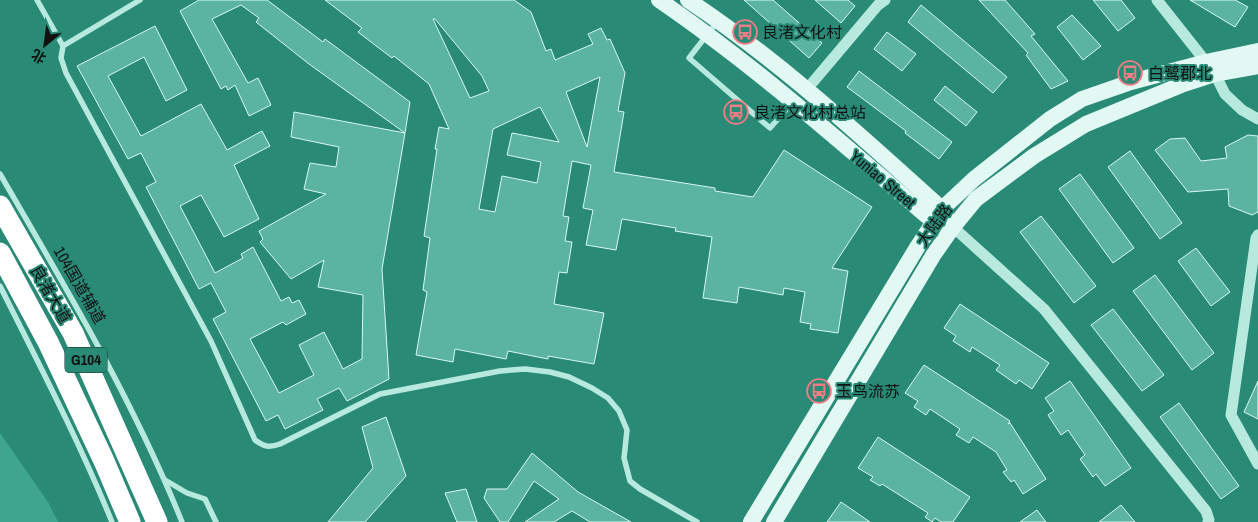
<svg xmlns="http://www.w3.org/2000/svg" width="1258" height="522" viewBox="0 0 1258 522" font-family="'Archivo Narrow','Noto Sans SC',sans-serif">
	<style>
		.green { fill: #3ea68f }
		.building { fill: #5ab4a1; stroke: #daf7f1; fill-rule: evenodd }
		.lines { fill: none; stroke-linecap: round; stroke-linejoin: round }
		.lane { stroke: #b7e9de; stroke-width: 5.5 }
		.street { stroke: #b7e9de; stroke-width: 11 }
		.secondary { stroke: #e1f8f3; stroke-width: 16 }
		.highway { stroke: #fff; stroke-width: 21 }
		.labels { text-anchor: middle; stroke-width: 4; stroke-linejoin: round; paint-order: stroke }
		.shield { fill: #298a76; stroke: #18352f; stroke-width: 1 }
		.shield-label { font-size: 15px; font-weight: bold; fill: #111 }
		.poi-label { font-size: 16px; fill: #111; stroke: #298a76; text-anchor: start }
		.street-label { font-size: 16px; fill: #111; stroke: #298a76 }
	</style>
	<rect width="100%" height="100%" fill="#298a76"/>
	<!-- green -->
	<path class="green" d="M0 433 48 502 58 522H0Z"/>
	<!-- building -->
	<g class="building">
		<path d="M199 0H267L323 42 325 39 410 102 405 133 309 64 256 22 259 18 241 5 212 19 248 83 258 78 271 105 249 116 235 85 228 90 226 86 221 89 180 11Z"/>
		<path d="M325 0H514L531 12 546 51 551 49 555 60 593 44 588 34 601 28 607 40 610 39 625 73 618 111 624 112 614 172 715 188V191L753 197 784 150 872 207 832 268 848 271 838 333 810 329 811 324 800 322 805 292 784 288 783 295 739 287 737 303 703 298 712 237 675 231 676 228 622 219 616 250 586 245 593 210 583 208 591 165 572 161 563 216 569 217 565 241 572 242 567 273 559 272 554 304 604 313 594 364 548 356V359L508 351 506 359 455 349 453 362 416 355 427 292 423 290 430 238 424 236 437 149H435L439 127 449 129 429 84 394 56 392 58 358 32 362 28ZM433 19H435L482 76 489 91 470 98ZM600 77 587 147 566 92ZM540 107 559 142 512 133 507 155 541 162 537 183 502 176 495 212 479 209 493 129Z"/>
		<path d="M744 0H773L822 43 809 58Z"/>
		<path d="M815 0H848L855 6 841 23Z"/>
		<path d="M979 0H1005L1035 34 1031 36 1068 81 1051 89 1026 55 1028 53Z"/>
		<path d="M1093 0H1121L1135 18 1118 31Z"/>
		<path d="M1190 0H1235L1248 7 1235 27Z"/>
		<path d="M921 5 1007 77 993 93 908 22Z"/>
		<path d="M1072 15 1101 46 1083 60 1057 27Z"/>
		<path d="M155 26 187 90 166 101 144 57 108 76 141 136 201 104 227 150 262 131 270 146 234 165 259 219 224 237 201 195 180 206 215 273 243 258 241 254 253 247 281 301 289 297 292 303 299 300 306 314 286 325 283 322 250 339 279 393 314 375 299 345 324 332 343 369 362 359 363 295 318 287 324 260 291 279 260 242 263 239 259 231 326 194 304 189 310 163 336 167 339 147 291 137 294 112 405 133 382 269 389 379 347 401 339 388 317 399 323 410 285 429 278 415 266 421 213 319 226 312 211 283 199 289 146 187 156 182 141 153 128 159 77 66Z"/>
		<path d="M887 32 916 54 902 71 874 49Z"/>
		<path d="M859 71 952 142 939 159 905 133 906 131 847 87Z"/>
		<path d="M945 86 977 112 966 126 934 100Z"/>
		<path d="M1248 135 1258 136V212L1252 215 1229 206 1228 189 1188 192 1155 150 1170 139 1185 138 1201 161 1227 158 1225 147Z"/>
		<path d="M1130 151 1182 223 1160 239 1108 167Z"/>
		<path d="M1080 174 1134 248 1113 263 1059 189Z"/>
		<path d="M1041 216 1096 286 1074 303 1020 232Z"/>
		<path d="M1196 248 1230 292 1211 306 1178 261Z"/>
		<path d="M1155 275 1214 353 1192 370 1133 291Z"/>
		<path d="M960 304 1049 363 1032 389 1019 380 1016 384 996 370 1000 365 972 347 970 352 953 341 956 336 944 328Z"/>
		<path d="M1113 309 1164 375 1142 391 1091 325Z"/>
		<path d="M924 365 1010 421 1008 424 1010 423 1046 479 1023 494 1014 480 1011 482 1003 472 1007 470 996 452 973 437 969 443 956 435 960 429 930 409 926 415 914 407 918 401 905 393Z"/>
		<path d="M1070 381 1131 468 1105 486 1096 474 1093 477 1080 459 1085 455 1068 430 1061 435 1048 415 1054 411 1045 398Z"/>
		<path d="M1258 381V419L1244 412Z"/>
		<path d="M1179 403 1239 486 1221 499 1160 417Z"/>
		<path d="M386 417 406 476 365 522H328L373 468 362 427Z"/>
		<path d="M878 437 970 497 953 522H941L935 518 932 522 925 517 928 513 882 484 880 486 870 480 873 477 858 468Z"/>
		<path d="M532 453 578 492 631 522H590L572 511 554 522H525L559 499 534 481 508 522H500L484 498 487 489H507Z"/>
		<path d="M466 489 477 522H457L445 493Z"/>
		<path d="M841 502 870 522H827Z"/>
		<path d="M1121 505 1135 522H1099Z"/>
		<path d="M1037 510 1046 522H1020Z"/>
	</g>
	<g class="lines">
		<!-- lane -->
		<g class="lane">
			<path d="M37 0 63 46 61 58 66 73 211 341 255 440C265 447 269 448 280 444L380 394 500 371 525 369 550 372 569 377 592 388 608 398 619 411 627 430 624 458 630 481 640 489 697 522"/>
			<path d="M717 22 689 58 770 128 792 103"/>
			<path d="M63 46 140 0"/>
			<path d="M0 174C66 288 133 400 182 522"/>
			<path d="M0 286C39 364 79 441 112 522"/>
			<path d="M165 480 187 493 205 499 216 522"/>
		</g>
		<!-- street -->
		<g class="street">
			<path d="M1157 0 1206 62 1215 74 1225 94 1242 110 1258 119"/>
			<path d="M813 82 878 5 885 0"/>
			<path d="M953 227 1044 309 1206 511 1209 520 1208 522"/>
			<path d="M1258 235 1256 238 1231 415 1258 464"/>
		</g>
		<!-- secondary -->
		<g class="secondary">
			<path d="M659 0C757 67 845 146 934 222L944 224"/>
			<path d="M688 0C780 61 861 136 942 209L948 218"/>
			<path d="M751 522 918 246 942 209 974 179 1050 119 1082 99 1131 82 1206 62 1258 51"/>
			<path d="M774 522 934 254 953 227 976 199 1034 156 1086 124 1181 85 1215 74 1258 66"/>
		</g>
		<!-- highway -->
		<g class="highway">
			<path d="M0 206 73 333 157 522"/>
			<path d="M0 253 48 342 104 461 130 522"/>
		</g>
	</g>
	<!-- icons -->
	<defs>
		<g id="bus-ring" transform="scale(1.25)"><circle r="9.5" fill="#298a76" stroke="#f07d84" stroke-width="1.5"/><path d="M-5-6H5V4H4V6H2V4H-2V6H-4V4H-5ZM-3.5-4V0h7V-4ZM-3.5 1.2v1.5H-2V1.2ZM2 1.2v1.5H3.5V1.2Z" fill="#f07d84"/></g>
	</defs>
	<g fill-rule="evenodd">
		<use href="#bus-ring" x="745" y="32"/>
		<use href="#bus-ring" x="1130" y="73"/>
		<use href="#bus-ring" x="736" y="112"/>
		<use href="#bus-ring" x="819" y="391"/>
	</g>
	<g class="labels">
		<!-- shield labels -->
		<rect class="shield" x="65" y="347.5" width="42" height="25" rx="4"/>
		<g class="shield-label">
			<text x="86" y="365">G104</text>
		</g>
		<!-- poi labels -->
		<g class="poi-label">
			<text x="762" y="38">良渚文化村</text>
			<text x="1148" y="79">白鹭郡北</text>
			<text x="754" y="118">良渚文化村总站</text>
			<text x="836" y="397">玉鸟流苏</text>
		</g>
		<!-- street labels -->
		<g class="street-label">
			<text transform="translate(883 179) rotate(40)" y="6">Yuniao Street</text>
			<text transform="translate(934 225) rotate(-54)" y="6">大陆路</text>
			<text transform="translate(80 285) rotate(60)" y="6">104国道辅道</text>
			<text transform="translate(51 294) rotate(60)" y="6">良渚大道</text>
		</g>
	</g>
	<!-- north arrow -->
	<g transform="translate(45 45) rotate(209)" stroke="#298a76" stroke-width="4" paint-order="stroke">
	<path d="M0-4L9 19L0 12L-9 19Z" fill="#111111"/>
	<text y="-8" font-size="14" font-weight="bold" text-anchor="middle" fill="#111111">北</text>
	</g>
</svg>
